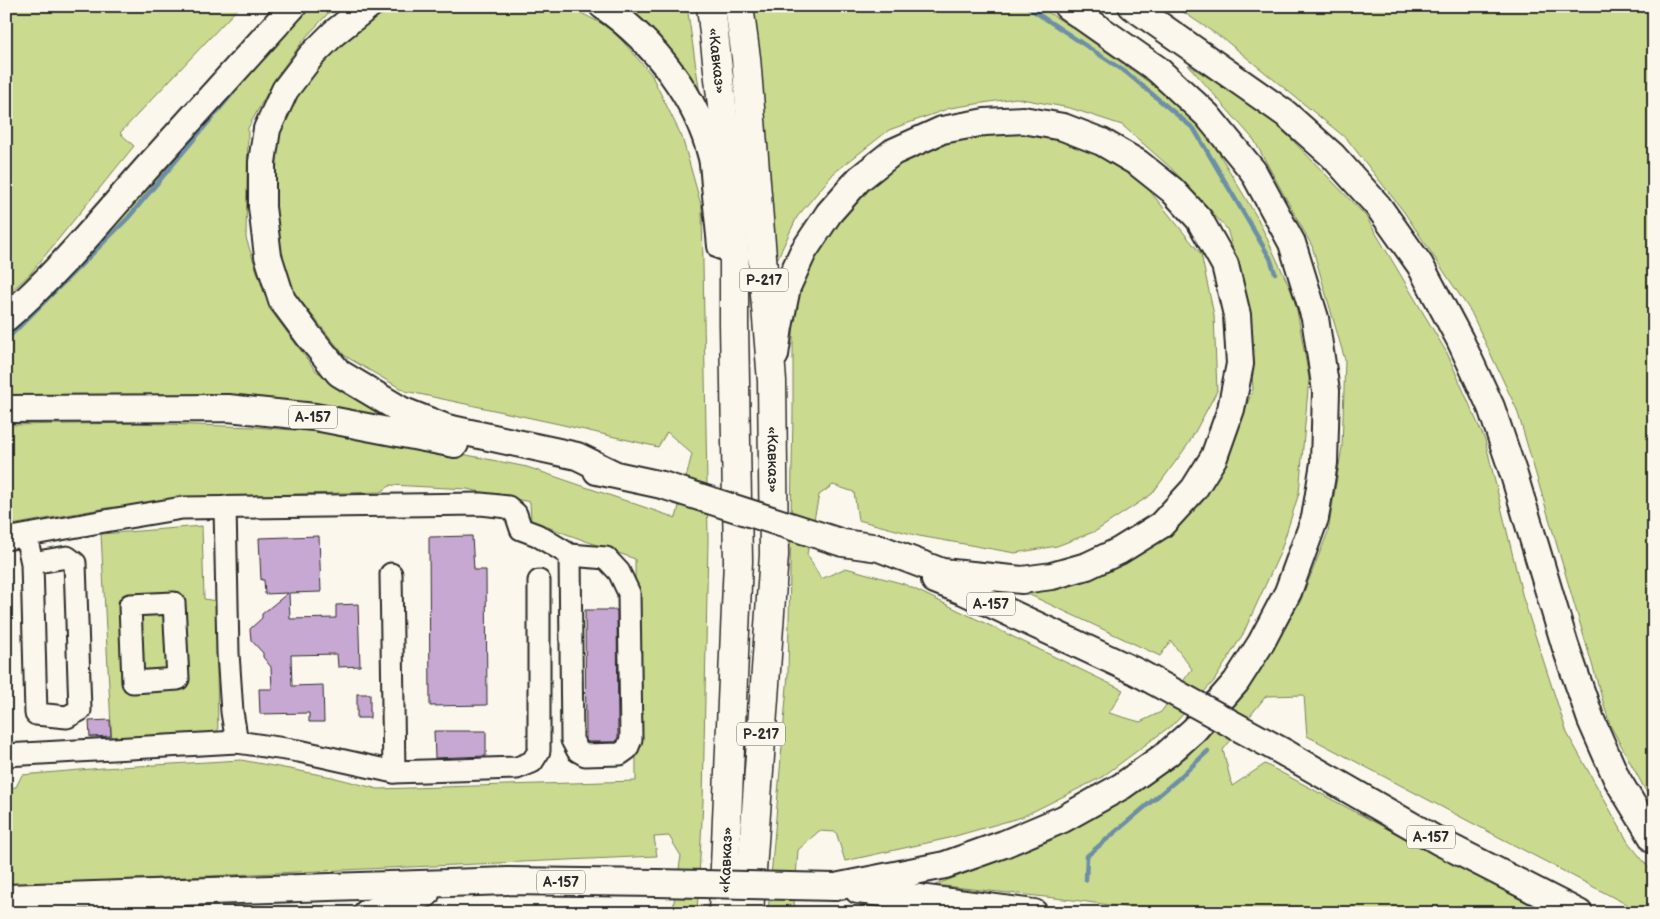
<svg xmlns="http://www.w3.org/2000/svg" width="1660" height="919" viewBox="0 0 1660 919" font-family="'Balsamiq Sans',sans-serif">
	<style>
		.green { fill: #cada8e; stroke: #7a825c }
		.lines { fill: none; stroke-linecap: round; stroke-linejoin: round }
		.stream { stroke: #6d8fa6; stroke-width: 4.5 }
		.building { fill: #c7a8d3; stroke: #2b2b2b }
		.minor-casing { stroke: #2b2b2b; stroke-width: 25 }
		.major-casing { stroke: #2b2b2b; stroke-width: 30 }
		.highway-casing { stroke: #2b2b2b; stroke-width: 31 }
		.minor { stroke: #fbf7ec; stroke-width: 21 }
		.major { stroke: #fbf7ec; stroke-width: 26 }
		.highway { stroke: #fbf7ec; stroke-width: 28 }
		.major-bridge-casing { stroke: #2b2b2b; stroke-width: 30; stroke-linecap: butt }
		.major-bridge { stroke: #fbf7ec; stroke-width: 26 }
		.labels { text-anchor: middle; stroke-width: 4; stroke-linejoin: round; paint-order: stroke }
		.shield { fill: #fbf7ec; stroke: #696865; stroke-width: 1 }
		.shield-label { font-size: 14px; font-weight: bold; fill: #2b2b2b }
		.street-label { font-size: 15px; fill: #2b2b2b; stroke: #fbf7ec }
	</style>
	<rect width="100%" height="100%" fill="#fbf7ec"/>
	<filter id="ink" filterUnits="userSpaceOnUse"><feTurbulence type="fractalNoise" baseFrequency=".02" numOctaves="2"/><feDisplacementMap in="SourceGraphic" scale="10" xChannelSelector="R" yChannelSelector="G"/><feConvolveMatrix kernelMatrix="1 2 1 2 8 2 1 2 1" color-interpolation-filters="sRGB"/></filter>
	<g filter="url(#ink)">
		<!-- green -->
		<g class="green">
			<path d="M6 6H240L120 133 134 146 30 274 6 296Z"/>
			<path d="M301 6H335L306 37 276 77 248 128 246 238 269 308 316 371 387 415V421L6 400V328Z"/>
			<path d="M401 6H568L612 29 651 74 682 137 702 208 708 539 703 802 697 913H415L427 911 673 908 681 856 669 836 654 837 657 856 6 885V788L16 787 22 775 103 768 241 760 332 777 378 789 636 781 635 559 531 521 530 502 467 489 391 485 381 492 224 496 106 508 6 526V425L138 423 254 427 371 436 527 467 676 518 692 454 667 432 658 447 559 424 405 391 345 356 291 289 273 226 279 129 303 86 339 47 377 17Z"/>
			<path d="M617 6H687L702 108Z"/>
			<path d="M747 6H1038L1073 28 1154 86 1208 135 1258 219 1295 299 1309 378 1299 493 1280 553 1243 634 1214 681 1176 722 1102 777 1022 817 945 839 845 861 836 832 819 831 798 850 794 904 801 913H768L788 674 793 415V315L810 261 846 198 892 160 951 134 1016 126 1080 143 1136 174 1201 254 1214 315 1217 391 1189 443 1152 494 1096 531 1057 546 1015 553 919 536 858 520 854 492 833 485 819 495 807 554 821 579 846 568 904 584 1123 690 1109 713 1140 722 1161 712 1192 669 1171 641 1160 656 1015 588 1067 587 1123 558 1232 444 1253 389 1247 297 1227 229 1172 169 1122 125 1070 108 1016 98 950 108 889 130 834 173 797 217 774 266Z"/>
			<path d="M1174 6H1654V806L1610 725 1517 410 1471 312 1404 212 1347 139 1225 40Z"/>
			<path d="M1188 65 1266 113 1365 215 1447 353 1485 440 1523 598 1567 733 1628 842 1654 874V913H1643L1307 736 1304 695 1266 696 1223 750 1232 786 1265 764 1546 913H1167L1073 900 935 885 1052 840 1187 757 1251 681 1300 602 1328 532 1342 447 1345 360 1312 246 1254 140Z"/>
			<path d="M202 526 204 599 216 601 218 737 112 745 101 534Z"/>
		</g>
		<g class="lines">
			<!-- stream -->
			<g class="stream">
				<path d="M1026 6 1127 73 1194 129 1270 258 1275 273"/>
				<path d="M301 16 310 6"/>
				<path d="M6 340 128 218 236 89"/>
				<path d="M1086 880 1087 856 1178 779 1208 751"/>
			</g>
		</g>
		<!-- building -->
		<g class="building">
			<path d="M319 536 321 592 289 593 290 619 336 618V605L358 604 360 666 338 667 337 654 291 655 292 686 323 685 324 722H309V713L260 714 259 689H272L271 667 263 657V653L251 640 250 629 262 618V614L288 593 265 594 264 580H261L259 538Z"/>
			<path d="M472 536 474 570H486L487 705 430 706 429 537Z"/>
			<path d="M585 610H617L618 737 616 742H588L586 740Z"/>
			<rect x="357" y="694" width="13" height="24"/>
			<path d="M110 720 111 736 90 737 89 721Z"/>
			<path d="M434 731H486V756L435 758Z"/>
		</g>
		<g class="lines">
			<!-- minor casing -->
			<g class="minor-casing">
				<g id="minor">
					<path d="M225 507 228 653 232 712 237 742"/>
					<path d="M26 536 32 563 36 714 67 717 80 710 75 563 67 557 32 563"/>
					<path d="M6 539 105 521 182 508 481 504 508 507 516 514 521 529 537 535 570 555 606 558 619 572 629 593 631 739 627 749 620 754 585 755 578 751 572 740 570 555"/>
					<path d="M391 574 394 772"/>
					<path d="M174 603 178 679 133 682 130 605Z"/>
					<path d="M6 755 237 742 299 751 394 772 517 768 532 762 539 751V581"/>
				</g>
			</g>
			<!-- major casing -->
			<g class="major-casing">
				<g id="major">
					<path d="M368 6 334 33 311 56 285 90 267 129 262 162V207L268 256 282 300 308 335 339 373 401 410 447 428 577 456 614 474"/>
					<path d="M603 6C654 42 697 97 712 158 714 167 714 176 715 185 717 205 719 226 721 246"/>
					<path d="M1132 6 1286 114 1333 156 1378 206 1420 265 1460 340 1491 407 1514 475 1565 645 1591 720 1617 779 1654 840"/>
					<path d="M6 318C58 273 101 220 146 169 195 115 244 61 293 6"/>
					<path d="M775 355 779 327 787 287 803 252 829 213 859 179 893 152 942 130 985 122 1023 120 1063 127 1102 142 1138 163 1172 190 1199 219 1225 265 1237 315 1240 364 1231 409 1214 457 1194 489 1161 525 1119 551 1087 566 1052 576 1022 580 942 572 879 548 843 543"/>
					<path d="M6 409 228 408 315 417 455 444"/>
					<path d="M597 471 662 485"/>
					<path d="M935 580 963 591 1137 672"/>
					<path d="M1287 754 1440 842 1579 913"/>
					<path d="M835 887 945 865 1004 844 1063 819 1122 786 1167 754 1194 730 1236 682 1261 643 1288 592 1315 518 1324 463 1326 391 1315 318 1292 243 1253 171 1207 115 1157 69 1067 6"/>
					<path d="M858 890 1034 913"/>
					<path d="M6 898 508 881 657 883"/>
					<path d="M367 913 426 894"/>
				</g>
			</g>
			<!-- highway casing -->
			<g class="highway-casing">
				<g id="highway">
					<path id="s1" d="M711 6 727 151 734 252V324L738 561 723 913"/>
					<path id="s2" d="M739 6 746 58 772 381 774 555 749 913"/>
				</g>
			</g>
			<!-- minor -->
			<use href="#minor" class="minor"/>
			<!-- major -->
			<use href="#major" class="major"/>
			<!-- highway -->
			<use href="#highway" class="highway"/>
			<!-- major-bridge casing -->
			<g class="major-bridge-casing">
				<g id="major-bridge">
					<path d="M662 485 843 543"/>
					<path d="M1137 672 1287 754"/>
					<path d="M657 883 835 887"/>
				</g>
			</g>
			<!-- major-bridge -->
			<use href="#major-bridge" class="major-bridge"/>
		</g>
	</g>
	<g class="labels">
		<!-- shield labels -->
		<g class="shield">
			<rect x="740" y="268.5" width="48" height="23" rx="4"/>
			<rect x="289" y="405.5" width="48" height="23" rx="4"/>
			<rect x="967" y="592.5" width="48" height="23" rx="4"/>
			<rect x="737" y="722.5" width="48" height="23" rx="4"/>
			<rect x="1407" y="825.5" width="48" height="23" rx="4"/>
			<rect x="537" y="870.5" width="48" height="23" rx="4"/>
		</g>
		<g class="shield-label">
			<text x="764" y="285">Р-217</text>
			<text x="313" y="422">А-157</text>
			<text x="991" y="609">А-157</text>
			<text x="761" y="739">Р-217</text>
			<text x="1431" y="842">А-157</text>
			<text x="561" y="887">А-157</text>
		</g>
		<!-- street labels -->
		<g class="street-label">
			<text dy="5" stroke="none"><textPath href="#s1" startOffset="55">«Кавказ»</textPath></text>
			<text dy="5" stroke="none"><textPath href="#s2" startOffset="455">«Кавказ»</textPath></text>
			<text transform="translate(726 860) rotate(-88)" y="5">«Кавказ»</text>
		</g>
	</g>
	<!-- margin -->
	<rect width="1660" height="919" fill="none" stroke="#fbf7ec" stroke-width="25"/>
	<rect x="12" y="12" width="1635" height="894" fill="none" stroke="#2b2b2b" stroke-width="2" filter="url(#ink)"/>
</svg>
